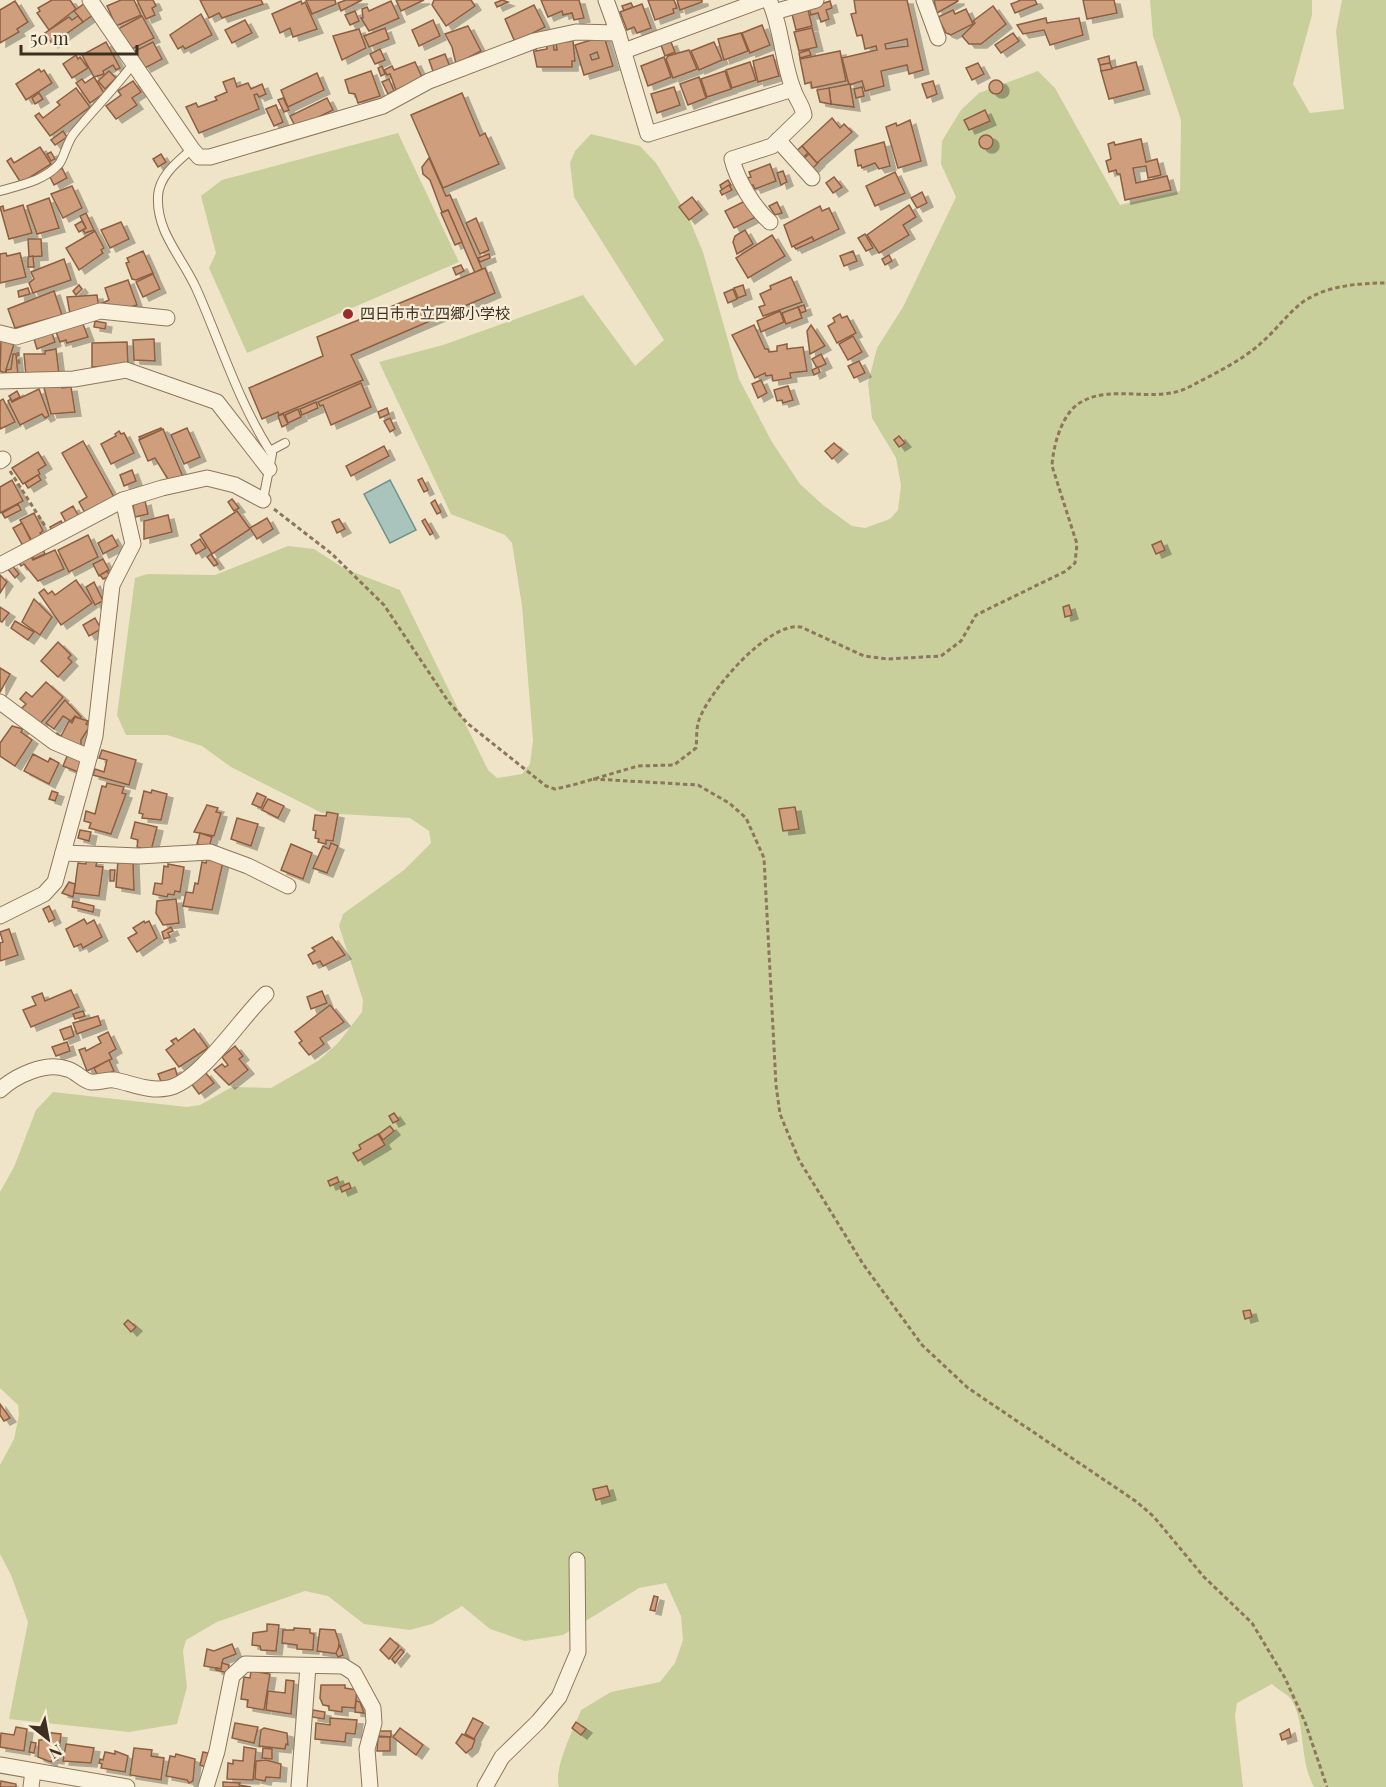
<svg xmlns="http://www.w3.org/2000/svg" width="1386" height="1787" viewBox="0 0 1386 1787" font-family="'Playfair Display','Noto Sans JP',serif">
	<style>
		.green { fill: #c9cf9b }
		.water { fill: #a9c4bc; stroke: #6f938a; stroke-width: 1.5 }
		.building { fill: #cf9f7d; stroke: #8d5f41; stroke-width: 1.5; fill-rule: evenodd; filter: url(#shadow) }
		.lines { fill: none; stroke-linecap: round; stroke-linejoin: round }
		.lane-casing { stroke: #8d765c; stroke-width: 10 }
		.street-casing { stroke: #8d765c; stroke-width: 17 }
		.path { stroke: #8d765c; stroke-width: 3; stroke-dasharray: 4.5 3; stroke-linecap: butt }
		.lane { stroke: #faf1dc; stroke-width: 8 }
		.street { stroke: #faf1dc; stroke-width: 15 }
		.poi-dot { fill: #9e2a2b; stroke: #f7eed8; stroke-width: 2 }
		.labels { text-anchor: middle; stroke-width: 4.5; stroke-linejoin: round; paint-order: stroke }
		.poi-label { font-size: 15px; fill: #3d2e20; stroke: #f7eed8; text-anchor: start }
	</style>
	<defs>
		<filter id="shadow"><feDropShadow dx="6" dy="4" stdDeviation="0" flood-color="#0004"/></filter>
	</defs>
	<rect width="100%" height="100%" fill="#f0e4c8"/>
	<!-- green -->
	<g class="green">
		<path d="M1150 0H1312V15L1293 84 1310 113 1344 109 1336 31 1342 0H1386V1787H1314C1299 1761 1306 1722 1291 1699 1287 1694 1277 1689 1272 1684L1237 1703 1235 1716 1243 1787H559C553 1769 574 1728 581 1710L611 1692 660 1682 675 1663 683 1640 681 1616 666 1583 639 1588 563 1635 525 1641 490 1629 462 1606 432 1624 410 1630 364 1624 328 1596 305 1591 217 1622 186 1640 183 1651 187 1687 177 1724 129 1732 9 1719 28 1622 11 1575 0 1554V1465L14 1439 19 1415 18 1405 0 1388V1192L14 1167 36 1110 53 1092 187 1107 200 1105 232 1087 271 1088 318 1061 338 1043 362 1012 363 1000 339 926 343 914 404 870 431 843 429 831 410 818 322 813 231 767 202 746 167 735H126L117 715 135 578 147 574 215 575 288 546 314 549 345 569 400 590 488 770 497 778 522 774 530 764 533 740 522 606 512 543 505 535 451 514 379 362 443 345 583 295 635 366 664 340 574 197 570 163 575 151 591 134 640 146 656 163 688 216 703 252 739 379 772 442 800 484 823 505 852 526 865 528 890 519 898 510 901 485 896 458 872 418 868 383 877 348 903 307 956 197 941 164 942 141 961 110 979 93 1038 71 1055 88 1120 205 1180 191 1181 120 1153 36Z"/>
		<path d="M398 133 459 262 247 353 209 268 216 253 201 196 222 180Z"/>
	</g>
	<!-- water -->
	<path class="water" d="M390 480 416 530 390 543 364 494Z"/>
	<!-- building -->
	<g class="building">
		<path d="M52 0H70L76 9 49 30 37 13 40 11 38 8Z"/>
		<path d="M121 0H134L141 15 116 26 107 6Z"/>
		<path d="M137 0H153L156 6 152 8 155 15 146 19Z"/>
		<path d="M200 0H261L263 4 222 18 219 13 209 18Z"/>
		<path d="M306 0H335L336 4 312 14Z"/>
		<path d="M346 0H362L341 11 338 3Z"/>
		<path d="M396 0H424L401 11Z"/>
		<path d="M471 0 475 6 446 26 432 5 434 0Z"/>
		<path d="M502 0 508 2 497 7 495 3Z"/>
		<path d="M541 0H579L584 18 574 20 572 13 563 15 562 11 548 17Z"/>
		<path d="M648 0H674L677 8 673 9 674 13 655 20Z"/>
		<path d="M677 0H702V2L680 10Z"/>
		<path d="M854 0H907L923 70 909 74 907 65 881 71 884 86 865 91 862 81 849 85 842 58 877 50 876 46 865 49 862 35 857 36 851 14 856 13ZM907 39 908 46 886 49 885 44Z"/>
		<path d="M934 0H958V1L937 13Z"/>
		<path d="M1021 0H1035L1037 4 1015 13 1011 4Z"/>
		<path d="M1083 0H1114L1117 13 1087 19Z"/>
		<path d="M15 1 28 22 17 29 19 32 0 43V10Z"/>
		<path d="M301 1 302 4 305 2 317 29 293 37 290 28 280 33 272 14Z"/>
		<path d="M391 1 399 18 369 31 361 18H363L362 9 367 7 369 11Z"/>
		<path d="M830 1 832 8 826 10 829 19 821 22 818 13 811 15 809 8Z"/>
		<path d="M85 3 93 15 83 22 74 11Z"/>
		<path d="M631 3 633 7 624 11 622 6Z"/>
		<path d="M642 4 651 28 637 33 634 27 627 30 620 12Z"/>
		<path d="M534 5 545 27 515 42 505 19Z"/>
		<path d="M993 6 1006 24 981 44H969L962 36 975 23 973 21Z"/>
		<path d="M966 9 973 24 951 35 946 33 938 17 953 10 955 14Z"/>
		<path d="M808 10 812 26 796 30 792 14Z"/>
		<path d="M355 11 359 21 350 25 345 15Z"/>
		<path d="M201 14 212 35 185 49 183 46 178 49 170 35Z"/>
		<path d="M78 16 83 22 52 44 45 33 69 17 72 20Z"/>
		<path d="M142 16 154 38 132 49 118 29Z"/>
		<path d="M1046 18 1047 23 1079 18 1083 35 1050 45 1044 30 1023 34 1017 25Z"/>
		<path d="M245 20 252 33 232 43 225 30Z"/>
		<path d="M433 20 440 36 419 46 412 30Z"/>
		<path d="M762 25 770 45 750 53 742 33Z"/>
		<path d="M468 26 481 51 456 64 452 47 445 34Z"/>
		<path d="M385 28 389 39 369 47 364 36Z"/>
		<path d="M812 28 817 47 799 51 794 32Z"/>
		<path d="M359 29 366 48 342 60 333 36Z"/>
		<path d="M741 33 748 51 724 60 718 39Z"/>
		<path d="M1013 33 1019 41 1001 53 995 45Z"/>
		<path d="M604 36 613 66 584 75 575 45ZM597 52 599 58 592 60 590 55Z"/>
		<path d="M553 40 554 50H557L556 43 573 41 575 61H572V67H537L533 48H536V51L547 49 546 41Z"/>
		<path d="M106 42 120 68 116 70 113 65 103 71 104 74 94 77 82 55Z"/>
		<path d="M153 42 162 59 145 68 135 51Z"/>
		<path d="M671 42 675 52 665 56 661 45Z"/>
		<path d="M714 42 722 60 699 70 691 51Z"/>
		<path d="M380 49 385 60 375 64 370 54Z"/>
		<path d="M689 50 697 69 673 78 666 59 668 56Z"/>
		<path d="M809 50 811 55 800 58 799 53Z"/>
		<path d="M840 51 846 81 812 88 811 82 805 84 800 59Z"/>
		<path d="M445 54 450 67 434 74 429 60Z"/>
		<path d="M76 55 78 59 80 57 88 68 72 78 63 64Z"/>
		<path d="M773 55 779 76 758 82 753 61Z"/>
		<path d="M1109 56 1110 63 1100 65 1098 59Z"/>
		<path d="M664 57 671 77 648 86 641 66Z"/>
		<path d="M415 62 423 79 396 90 390 74 387 75 384 70 392 66 394 70Z"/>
		<path d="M750 62 756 80 732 88 726 70Z"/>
		<path d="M1136 62 1144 90 1109 99 1101 71Z"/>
		<path d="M978 63 984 74 972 80 966 68Z"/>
		<path d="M1110 63 1112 69 1101 71 1100 65Z"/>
		<path d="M382 66 385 74 381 76 378 68Z"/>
		<path d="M39 69 41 72 44 70 52 83 26 100 16 84Z"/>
		<path d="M109 71 116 78 105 89 98 81Z"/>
		<path d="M371 71 380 96 358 103 355 94 349 93 345 80Z"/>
		<path d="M725 71 731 89 707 97 701 79Z"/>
		<path d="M317 73 324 90 288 107 281 90Z"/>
		<path d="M94 77 104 93 90 103 76 83 82 79 85 83Z"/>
		<path d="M699 77 706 98 688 105 680 84Z"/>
		<path d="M234 78 237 87 248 83 251 89 262 84 266 94 259 97 257 94 254 95 259 109 199 133 186 107 196 103 198 107 217 100 215 97 227 92 223 82Z"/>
		<path d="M389 79 394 91 388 94 382 82Z"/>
		<circle cx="996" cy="87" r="7"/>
		<path d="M133 81 141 92 132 98 137 105 116 119 106 106 121 95 118 91Z"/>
		<path d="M933 81 937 94 927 98 922 84Z"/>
		<path d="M850 84 854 107 831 104 829 88Z"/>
		<path d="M674 87 680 105 657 113 651 94Z"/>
		<path d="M862 87 864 96 856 98 854 89Z"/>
		<path d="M76 88 90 107 50 136 35 116 39 113 43 118 60 105 57 102Z"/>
		<path d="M829 88 831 104 820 102 817 90Z"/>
		<path d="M39 93 43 99 35 104 32 98Z"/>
		<path d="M462 93 480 136 485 133 499 164 443 188 411 115Z"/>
		<path d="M283 98 289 110 284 112 278 100Z"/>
		<path d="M327 98 333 110 296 128 290 116Z"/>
		<path d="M276 105 283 122 274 126 266 109Z"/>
		<path d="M985 110 990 121 969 130 964 120Z"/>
		<path d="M832 118 840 128 844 124 852 132 817 163 802 146Z"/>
		<path d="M910 120 921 161 898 168 886 127 896 123 897 126Z"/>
		<path d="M63 131 67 137 55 145 51 140Z"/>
		<circle cx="986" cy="142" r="7"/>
		<path d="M1141 139 1146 162 1157 159 1161 175 1148 178 1146 166 1133 168 1136 183 1167 176 1171 190 1125 200 1120 174H1117L1116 170 1109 172 1106 161 1111 159 1108 144 1114 142 1115 145Z"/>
		<path d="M884 142 890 166 879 169 875 163 862 168 861 165 858 166 855 150Z"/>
		<path d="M802 146 808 153 801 159 795 152Z"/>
		<path d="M40 147 51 164 21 183 7 161 11 158 14 163Z"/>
		<path d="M51 152 55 159 51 161 47 154Z"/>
		<path d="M161 154 166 162 158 167 153 159Z"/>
		<path d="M809 154 817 163 819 162 812 169 803 159Z"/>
		<path d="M429 158 446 196 450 195 482 269 475 273 448 210 442 212 430 180 423 174 422 167Z"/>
		<path d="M770 164 776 181 755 189 753 185 750 186 747 178 751 177 749 172Z"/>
		<path d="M62 168 67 178 54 185 49 175Z"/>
		<path d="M783 171 787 182 781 185 777 173Z"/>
		<path d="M895 172 905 193 875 206 866 186Z"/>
		<path d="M834 177 842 187 833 193 826 183Z"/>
		<path d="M728 180 731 185 722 190 720 185Z"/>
		<path d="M729 185 732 190 722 195 720 191Z"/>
		<path d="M72 186 82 208 63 218 51 194Z"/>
		<path d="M922 192 927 203 917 208 911 198Z"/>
		<path d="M692 197 702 210 689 220 679 207Z"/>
		<path d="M49 198 59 228 37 234 27 206Z"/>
		<path d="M747 200 756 217 734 228 725 211Z"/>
		<path d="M777 202 782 213 775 215 769 206Z"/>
		<path d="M23 205 32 233 9 239 0 207 3 206 4 211Z"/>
		<path d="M909 205 916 217 903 225 909 235 879 253 867 235Z"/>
		<path d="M820 206 822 211 829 208 839 229 814 241 812 237 792 247 784 225Z"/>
		<path d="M448 210 462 242 455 245 441 213Z"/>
		<path d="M86 213 94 230 85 233 83 230 86 228 80 216Z"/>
		<path d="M476 218 489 250 480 254 466 223Z"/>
		<path d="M82 221 86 228 79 232 75 225Z"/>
		<path d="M121 222 129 239 110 248 101 230Z"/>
		<path d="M745 230 753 244 737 254 733 242 735 236Z"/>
		<path d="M95 231 104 248 101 250 103 253 79 270 66 248Z"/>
		<path d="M865 234 873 248 866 251 858 238Z"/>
		<path d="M772 235 785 256 748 278 736 258Z"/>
		<path d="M812 237 814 241 796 249 794 246Z"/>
		<path d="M28 239H41L42 256 29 257Z"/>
		<path d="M143 251 153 273 136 280 132 279 126 263 129 262 127 258Z"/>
		<path d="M853 251 857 261 844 266 840 256Z"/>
		<path d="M6 253 7 256 20 253 26 277 0 283V254Z"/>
		<path d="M489 254 490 258 480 262 478 258Z"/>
		<path d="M889 255 892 261 885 265 882 259Z"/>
		<path d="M33 256 34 267H28V257Z"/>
		<path d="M64 259 71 280 33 293 29 283 34 279 31 272Z"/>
		<path d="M461 265 464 271 456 275 453 268Z"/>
		<path d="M485 268 495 293 351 355 363 380 279 415 278 412 262 419 249 388 323 356 317 337Z"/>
		<path d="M153 274 160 289 143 297 136 282Z"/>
		<path d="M791 277 802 302 763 316 759 307 765 305 760 294 771 289 770 286Z"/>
		<path d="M128 280 137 305 113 312 102 308 100 304 109 300 105 288Z"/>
		<path d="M79 285 82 289 76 295 73 291Z"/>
		<path d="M743 285 746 295 738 298 734 288Z"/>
		<path d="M28 288 30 294 19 297 18 291Z"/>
		<path d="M733 289 737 299 728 303 724 293Z"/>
		<path d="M54 291 62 315 15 328 8 309Z"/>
		<path d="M97 295 99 309 70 314 67 297Z"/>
		<path d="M804 305 806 311 801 313 798 307Z"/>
		<path d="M798 307 802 318 786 324 782 313Z"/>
		<path d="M780 311 784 322 761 332 757 321Z"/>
		<path d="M840 314 842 318 847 316 856 333 837 343 828 326 835 322 833 318Z"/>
		<path d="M95 321 106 323 105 329 94 327Z"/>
		<path d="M83 324 88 337 67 343 66 340 60 342 56 332Z"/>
		<path d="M754 325 765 349H768L769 352 777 351V346L787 344V349L803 347 807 371 790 373 791 378 773 381 772 375 766 376 765 373 755 378 732 335Z"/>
		<path d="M811 325 825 346 810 354 807 331Z"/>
		<path d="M52 333 55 342 37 349 34 339Z"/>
		<path d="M853 336 862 352 848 360 839 344Z"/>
		<path d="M154 339 155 361 134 360 133 340Z"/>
		<path d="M1 340 14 344 5 373 0 371Z"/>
		<path d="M127 342 128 365 92 367V343Z"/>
		<path d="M56 349 59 374 26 376 24 354H45V351Z"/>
		<path d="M13 354H16L18 375 7 377 6 370 11 369Z"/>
		<path d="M821 354 826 364 817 368 812 359Z"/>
		<path d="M859 361 865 373 854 378 848 366Z"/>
		<path d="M818 367 820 372 814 375 812 370Z"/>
		<path d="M761 380 767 393 758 398 752 384Z"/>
		<path d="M61 383 62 388 71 387 75 412 51 414 43 384Z"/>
		<path d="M361 383 371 407 331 425 323 405 320 406 318 402Z"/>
		<path d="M788 386 793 400 783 403 782 400 777 401 774 390Z"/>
		<path d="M39 389 49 416 45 418 42 414 20 425 8 401 11 399 12 402Z"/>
		<path d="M17 391 20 397 12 401 9 396Z"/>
		<path d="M3 399 15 422 0 429V401Z"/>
		<path d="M316 402 318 408 302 415 300 409Z"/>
		<path d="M387 408 389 414 380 418 378 412Z"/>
		<path d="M298 409 301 417 288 423 285 415Z"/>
		<path d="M283 414 288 424 282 427 278 416Z"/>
		<path d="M390 418 395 429 390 432 384 421Z"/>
		<path d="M161 428 162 430 140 439 139 437Z"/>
		<path d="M187 428 200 457 184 464 171 435Z"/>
		<path d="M163 429 183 477 169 481 155 458 148 461 139 440Z"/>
		<path d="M119 431 121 434 124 433 134 453 111 464 101 444 116 436 115 434Z"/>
		<path d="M899 436 905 443 899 447 894 440Z"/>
		<path d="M83 441 114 497 85 513 79 502 87 497 62 453Z"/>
		<path d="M834 443 842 450 832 459 825 451Z"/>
		<path d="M384 446 389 456 351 476 346 466Z"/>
		<path d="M38 452 46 465 38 470 40 474 23 484 12 468Z"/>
		<path d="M132 470 136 481 124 486 120 475Z"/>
		<path d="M38 475 41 480 28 488 25 483Z"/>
		<path d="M422 478 428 490 424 492 418 480Z"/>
		<path d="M12 480 23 501 0 513V487Z"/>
		<path d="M232 499 239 508 234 511 228 502Z"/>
		<path d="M435 500 441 512 437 514 431 503Z"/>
		<path d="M145 501 148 514 135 517 133 505Z"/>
		<path d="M18 504 21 510 5 518 2 513Z"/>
		<path d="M73 506 79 517 67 524 61 513Z"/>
		<path d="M237 511 250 529 212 554 200 535Z"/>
		<path d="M34 513 43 531 40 533 42 536 32 541 20 520Z"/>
		<path d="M168 515 172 532 144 539V521Z"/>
		<path d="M267 518 273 529 257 539 250 528Z"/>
		<path d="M339 519 345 529 337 533 332 522Z"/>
		<path d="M425 519 433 533 430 535 422 521Z"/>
		<path d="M61 521 64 526 53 532 50 527Z"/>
		<path d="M22 523 31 541 23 546 13 528Z"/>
		<path d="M88 535 98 557 69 572 58 550Z"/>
		<path d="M112 535 118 546 103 554 98 543Z"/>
		<path d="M200 539 206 548 196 554 191 545Z"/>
		<path d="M1161 541 1165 550 1156 554 1152 545Z"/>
		<path d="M43 549 45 554 34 559 31 554Z"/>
		<path d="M55 550 64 569 38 581 24 564 21 566 19 563 30 555 33 560Z"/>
		<path d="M211 554 218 564 214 566 207 557Z"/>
		<path d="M103 559 109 570 99 576 93 564Z"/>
		<path d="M11 564 19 574 15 578 7 568Z"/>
		<path d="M107 571 110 576 103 579 100 575Z"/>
		<path d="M0 575 7 582 0 593Z"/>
		<path d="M76 580 92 603 61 625 39 593 44 589 48 594 52 591 55 595Z"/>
		<path d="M94 582 103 601 95 605 86 587Z"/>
		<path d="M34 599 52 617 40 635 22 622Z"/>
		<path d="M1069 605 1072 615 1065 617 1063 607Z"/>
		<path d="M0 607 9 613 2 622 0 621Z"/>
		<path d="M95 618 101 629 89 636 83 625Z"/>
		<path d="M15 621 34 632 28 640 11 628Z"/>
		<path d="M58 642 71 655 68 658 72 662 58 677 41 661Z"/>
		<path d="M0 668 10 674 0 692Z"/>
		<path d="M46 682 63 697 39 725 21 709 26 704 20 699 26 692 32 697Z"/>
		<path d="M65 700 81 717 80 719 75 716 71 721 63 716 54 729 46 723Z"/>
		<path d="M75 717 88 721 86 724 90 726 81 740V747L55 736 57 733 61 736 69 721 72 723Z"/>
		<path d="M12 726 23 729 21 732 32 740 15 766 0 756V743Z"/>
		<path d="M102 750 136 760 129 785 93 775 95 769 104 772 107 760 99 758Z"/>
		<path d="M33 754 48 762 50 758 59 763 49 784 24 771Z"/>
		<path d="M68 754 81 759 78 772 63 766Z"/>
		<path d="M107 783 124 787 122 793 126 794 111 834 89 828 91 823 84 821 86 811 95 814 102 786 106 787Z"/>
		<path d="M152 790 167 794 161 820 142 818 143 814 139 813 144 791 151 793Z"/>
		<path d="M52 791 58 793 55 801 49 799Z"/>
		<path d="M257 793 266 797 261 808 252 804Z"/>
		<path d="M268 799 284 806 278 818 262 810Z"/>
		<path d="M207 805 218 808 216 812 221 813 214 836 194 832Z"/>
		<path d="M795 807 799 829 783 831 779 809Z"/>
		<path d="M327 812 338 814 333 841 326 840V844L318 842 319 839 315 838 316 831 313 830 315 815 326 816Z"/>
		<path d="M237 818 258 824 251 846 231 839Z"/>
		<path d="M135 822 157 827 151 851 137 847 138 840 131 838Z"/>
		<path d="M80 830 91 832 89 841 78 838Z"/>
		<path d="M200 833 212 837 209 847 197 844Z"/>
		<path d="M331 843 338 846 327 873 313 868 323 846 329 849Z"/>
		<path d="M291 844 312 853 303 879 281 870Z"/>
		<path d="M207 859 223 862 212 910 183 906 186 892 193 893 195 883 198 884 202 862 206 863Z"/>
		<path d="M86 860 97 861 96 866 103 867 99 896 74 893 78 863 86 864Z"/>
		<path d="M118 860 133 861 134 890 116 887Z"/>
		<path d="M168 864 184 867 180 892 175 891 174 895 168 894 167 897 153 894 155 883 162 884 164 866 168 867Z"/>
		<path d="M110 870H115L114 881H110Z"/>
		<path d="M69 882 75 884 73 897 62 893Z"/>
		<path d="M176 899 179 923 163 925 156 913 157 901Z"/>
		<path d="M73 901 94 906 93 912 72 907Z"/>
		<path d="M49 906 55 919 49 922 43 909Z"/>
		<path d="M84 919 87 924 94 920 102 937 83 948 81 944 74 947 66 929Z"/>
		<path d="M144 921 145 923 149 921 157 938 137 952 128 938 137 933 133 928Z"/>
		<path d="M171 927 173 931 168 933 170 937 164 939 162 932Z"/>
		<path d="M9 929 18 955 0 961V943L3 942 0 932Z"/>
		<path d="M332 937 345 955 323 966 320 961 313 964 308 955 315 951 312 948Z"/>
		<path d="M71 990 79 1007 31 1027 23 1010 36 1005 32 997 42 993 45 1001Z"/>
		<path d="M322 991 327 1003 311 1009 307 997Z"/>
		<path d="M330 1005 344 1022 320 1038 324 1044 309 1055 299 1043 302 1041 295 1032Z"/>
		<path d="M83 1011 85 1016 75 1019 73 1014Z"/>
		<path d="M98 1016 101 1025 77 1034 73 1023Z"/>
		<path d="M71 1026 74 1036 64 1040 60 1030Z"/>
		<path d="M194 1029 208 1048 179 1067 166 1050 174 1044 171 1041 176 1038 178 1041Z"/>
		<path d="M108 1032 116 1049 109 1053 112 1059 87 1071 79 1050 85 1048 86 1051 101 1043 98 1037Z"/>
		<path d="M67 1042 70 1051 56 1056 52 1047Z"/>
		<path d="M235 1046 243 1056 239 1059 248 1070 229 1085 214 1070 222 1064 225 1067 228 1065 222 1057Z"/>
		<path d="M109 1060 114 1071 99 1078 94 1068Z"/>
		<path d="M175 1068 178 1078 162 1084 158 1074Z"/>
		<path d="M205 1072 214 1083 199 1094 190 1082Z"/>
		<path d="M394 1113 399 1120 393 1123 389 1116Z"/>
		<path d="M390 1126 394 1131 383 1140 379 1134Z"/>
		<path d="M378 1134 385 1145 358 1161 353 1153 361 1149 359 1145Z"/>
		<path d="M337 1177 339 1182 330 1186 328 1181Z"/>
		<path d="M349 1183 351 1188 342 1192 340 1187Z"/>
		<path d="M1250 1310 1252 1317 1245 1319 1243 1311Z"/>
		<path d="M128 1320 136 1327 131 1332 124 1324Z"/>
		<path d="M0 1404 10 1418 4 1421 0 1415Z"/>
		<path d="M607 1486 610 1496 596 1500 593 1489Z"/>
		<path d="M654 1596 658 1597 655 1611 650 1610Z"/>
		<path d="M267 1624 279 1625 276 1651 261 1650 260 1646 252 1645 253 1633 267 1631Z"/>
		<path d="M294 1628 310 1629V1633L314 1634 313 1650 297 1649V1645L282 1643 283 1630H294Z"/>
		<path d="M320 1629 335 1630 339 1642 338 1654 317 1651Z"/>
		<path d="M390 1638 399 1646 389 1659 380 1650Z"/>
		<path d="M232 1644 236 1654 223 1659 221 1669 204 1666 207 1649 214 1651Z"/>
		<path d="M340 1645 343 1655 338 1657 336 1653Z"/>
		<path d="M401 1649 404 1652 395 1663 392 1659Z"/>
		<path d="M222 1663 229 1665 228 1673 216 1670V1668L221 1669Z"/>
		<path d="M251 1671 270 1674 264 1710 247 1707 248 1700 241 1699 244 1677 250 1678Z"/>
		<path d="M286 1680 294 1681 291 1714 266 1710 268 1691 285 1693Z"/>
		<path d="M321 1685H345V1688L357 1690 355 1708 342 1707V1712L329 1710V1706L323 1705 320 1698Z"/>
		<path d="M356 1701 360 1702 364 1713 355 1712Z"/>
		<path d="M313 1710 325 1712 324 1719 312 1717Z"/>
		<path d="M330 1718 357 1720 355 1734 346 1733 345 1742 315 1739 316 1723 330 1725Z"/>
		<path d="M473 1718 483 1723 474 1739 465 1734Z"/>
		<path d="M576 1722 586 1729 581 1735 572 1728Z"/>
		<path d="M235 1723 258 1727 254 1743 232 1738Z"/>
		<path d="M16 1727 27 1729 24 1751 0 1747 1 1733 14 1735Z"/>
		<path d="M264 1728 287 1733 288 1745 286 1744 285 1749 259 1746 261 1730Z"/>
		<path d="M400 1728 423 1745 416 1755 393 1737Z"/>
		<path d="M1289 1729 1291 1737 1282 1740 1280 1734Z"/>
		<path d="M378 1731H391V1737L378 1736Z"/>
		<path d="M44 1732 61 1734 58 1760 52 1759 51 1762 38 1757 39 1740H42Z"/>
		<path d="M462 1734 475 1740 472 1748 466 1753 456 1743Z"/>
		<path d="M378 1737H390V1751H377Z"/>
		<path d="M31 1742 36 1743 34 1753 29 1752Z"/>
		<path d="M66 1744 94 1748 91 1763 63 1761Z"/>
		<path d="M244 1747 256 1749 253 1780 227 1779 228 1763 233 1764V1760L243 1761Z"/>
		<path d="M134 1748 152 1750 151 1756 164 1758 161 1780 130 1775Z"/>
		<path d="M263 1748 272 1749V1759L262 1758Z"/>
		<path d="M115 1751 128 1756 125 1772 101 1768 102 1764 99 1763 100 1759 103 1760 105 1752 115 1754Z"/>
		<path d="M203 1752 208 1753 205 1767 200 1765Z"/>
		<path d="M176 1754 195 1759 193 1781 189 1783 187 1780 166 1776 170 1756 175 1757Z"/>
		<path d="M266 1760 281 1764 280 1778 266 1777 265 1781 255 1779 256 1761Z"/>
		<path d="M1 1781 16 1784V1787H0Z"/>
		<path d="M223 1782 240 1783 239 1785 251 1787H223Z"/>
	</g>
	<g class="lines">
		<!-- lane casing -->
		<g class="lane-casing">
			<g id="lane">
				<path d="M192 149C177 162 159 176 158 196 156 232 182 257 196 288 221 344 238 402 272 454L263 500"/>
				<path d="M0 191C20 185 44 181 59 164 64 158 67 141 75 132 94 109 115 88 133 64"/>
				<path d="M270 451 285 443"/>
			</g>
		</g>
		<!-- street casing -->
		<g class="street-casing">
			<g id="street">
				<path d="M90 0 192 149 199 157H210L383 106 429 81 534 41 576 32 618 33 606 0"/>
				<path d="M769 0C782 28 782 60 793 89 796 99 802 104 804 115L772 146 732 159C737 180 754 208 770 222"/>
				<path d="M924 0 938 38"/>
				<path d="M774 12 816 0"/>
				<path d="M618 33 648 134 793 89"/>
				<path d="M624 51 762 0"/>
				<path d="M778 140 812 178"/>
				<path d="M0 333 16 337 100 311 167 318"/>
				<path d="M0 381 74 379 126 370 217 402 269 469"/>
				<path d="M0 461 3 459"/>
				<path d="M0 565 123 500 162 488 207 478 235 485 263 500"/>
				<path d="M0 702 54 742 89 757"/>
				<path d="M63 853 139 856 210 852 248 866 288 886"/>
				<path d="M0 916 44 894 55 882 95 736 112 585 133 544 123 500"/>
				<path d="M0 1090C15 1076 46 1061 67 1069 76 1071 83 1081 91 1082 99 1083 107 1079 114 1080 131 1083 149 1092 168 1088 200 1082 242 1016 266 994"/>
				<path d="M0 1765 127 1787"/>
				<path d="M31 1787 33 1771"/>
				<path d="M206 1787 217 1751 232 1676 245 1664 343 1666 354 1673 373 1708 374 1723 367 1749 370 1787"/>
				<path d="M299 1787 308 1666"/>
				<path d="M485 1787 502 1757 538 1722 559 1697 578 1652 577 1560"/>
			</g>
		</g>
		<!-- path -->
		<g class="path">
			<path d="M18 352 19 366"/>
			<path d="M10 471 45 526"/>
			<path d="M274 509 332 554 384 605 448 701 467 723 546 786 555 789 573 785 638 766 674 765 696 748C697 739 696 728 699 720 709 691 769 621 801 627L864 656 887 659 941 656 961 641 976 615 1066 571 1075 563 1077 544 1052 466C1053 447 1061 416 1078 404 1110 382 1155 405 1189 387 1212 375 1241 361 1260 344 1274 332 1285 317 1299 305 1322 286 1357 283 1386 283"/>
			<path d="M593 779 698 785 729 803 746 818 764 858 776 1085 780 1114 799 1160 863 1264 922 1345 968 1388 1137 1502 1154 1517 1204 1577 1252 1623 1285 1678 1305 1722 1327 1787"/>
		</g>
		<!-- lane -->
		<use href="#lane" class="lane"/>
		<!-- street -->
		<use href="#street" class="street"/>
	</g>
	<!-- markers -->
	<circle class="poi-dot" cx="348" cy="314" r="6"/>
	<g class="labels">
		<!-- poi labels -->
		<g class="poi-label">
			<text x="360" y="319">四日市市立四郷小学校</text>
		</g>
	</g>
	<!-- north arrow -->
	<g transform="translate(48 1739) rotate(149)" stroke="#f7eed8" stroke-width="4.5" paint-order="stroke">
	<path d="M0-4.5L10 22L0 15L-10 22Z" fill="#3d2e20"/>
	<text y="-9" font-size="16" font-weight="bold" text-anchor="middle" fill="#3d2e20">N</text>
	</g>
	<!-- scale -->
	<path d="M21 45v9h116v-9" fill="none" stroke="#3d2e20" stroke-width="3"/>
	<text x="30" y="45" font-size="18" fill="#3d2e20" stroke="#f7eed8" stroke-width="4.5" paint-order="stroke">50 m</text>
</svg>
